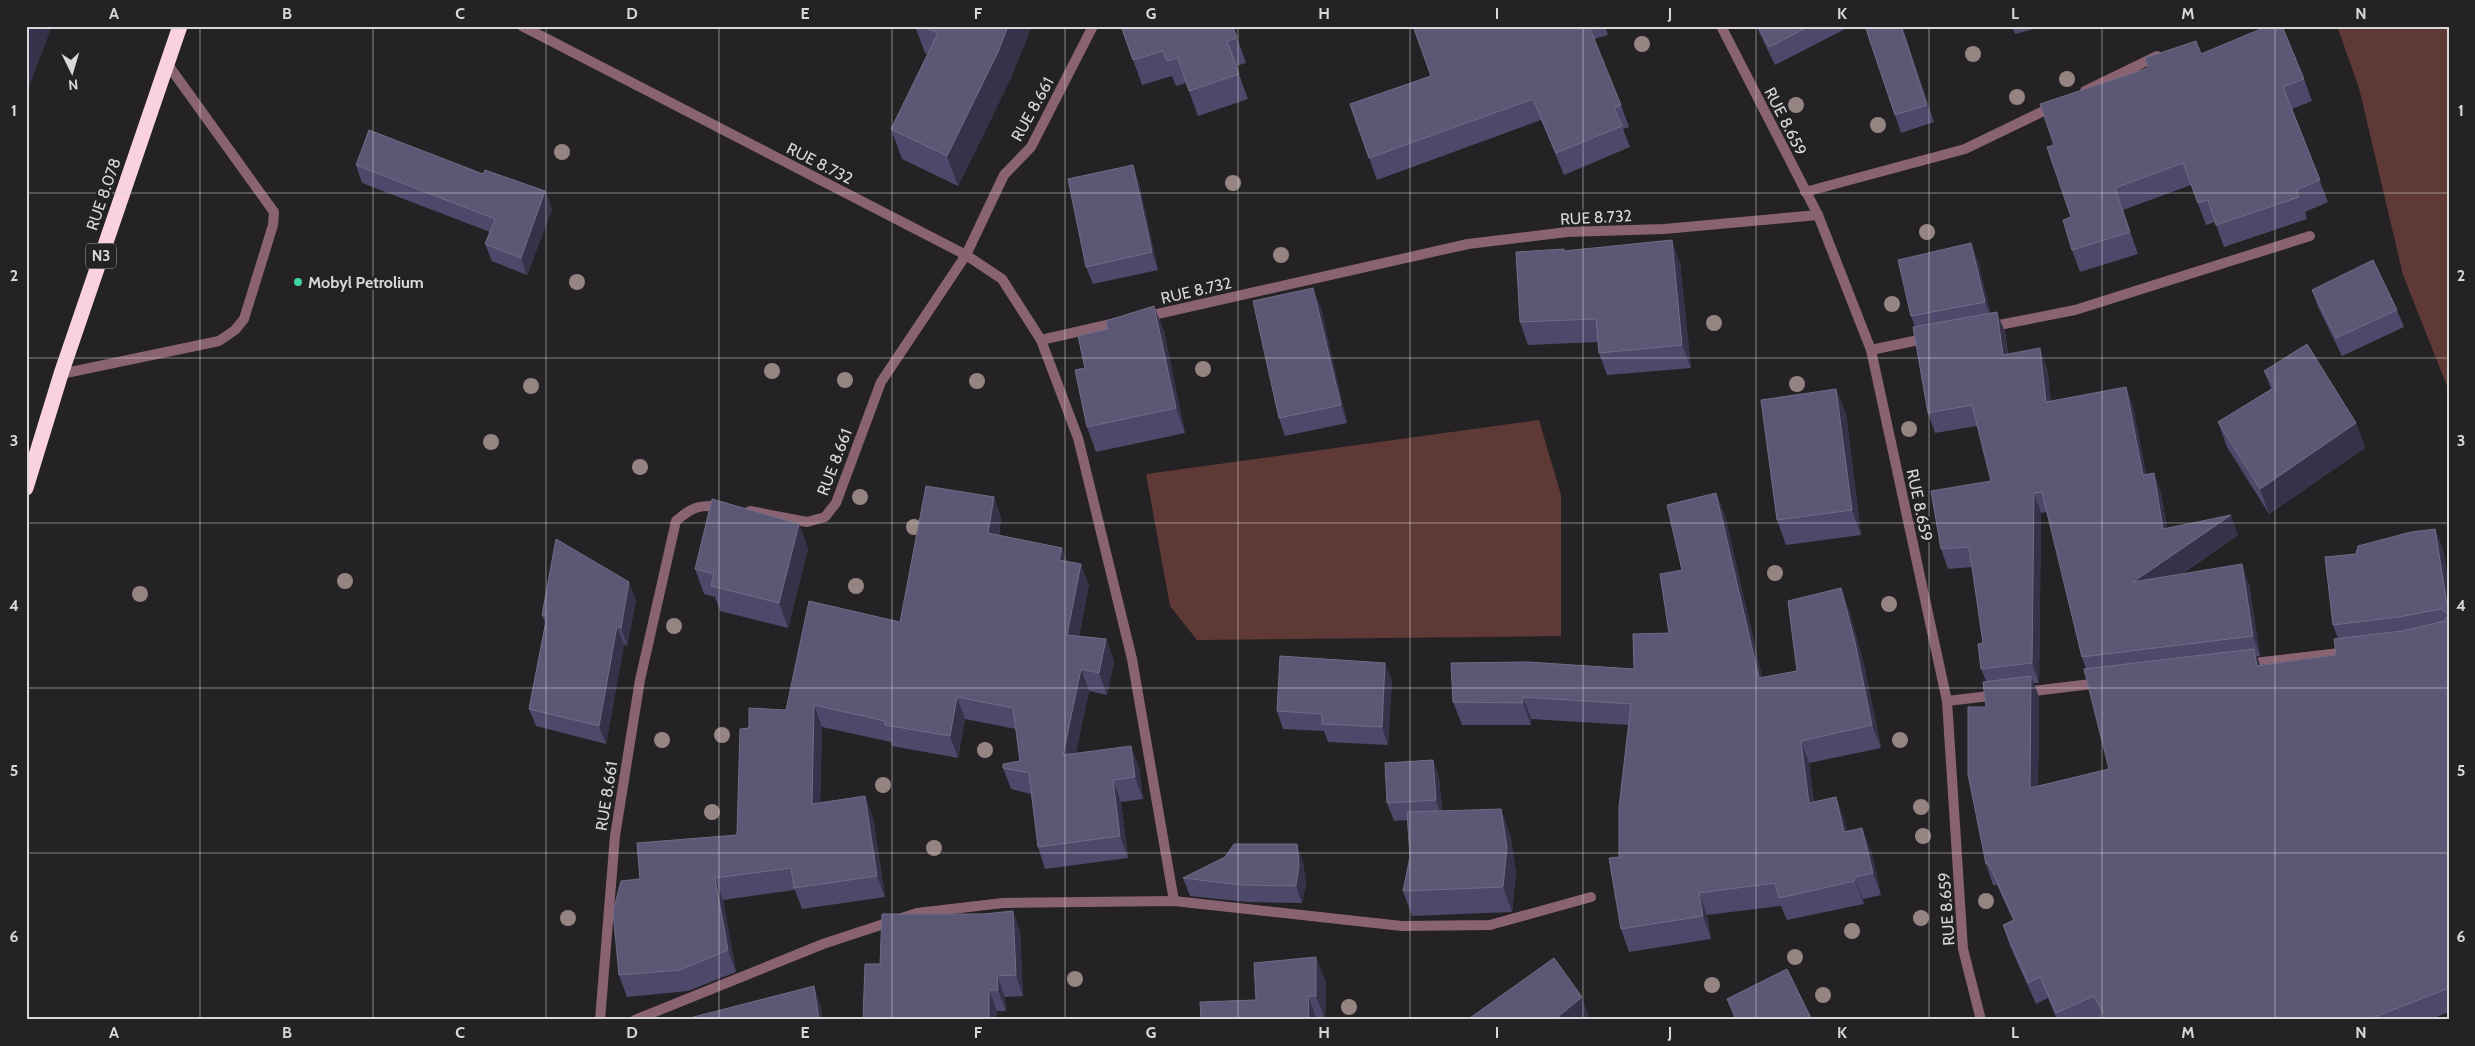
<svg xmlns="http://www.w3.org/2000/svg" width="2475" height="1046" viewBox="0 0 2475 1046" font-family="Cabin,sans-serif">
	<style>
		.green { fill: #5e3936 }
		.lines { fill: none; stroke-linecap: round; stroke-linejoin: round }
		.lane { stroke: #8a6372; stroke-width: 10 }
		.street { stroke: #8a6372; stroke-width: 10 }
		.highway { stroke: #f9d1e0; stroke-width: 15 }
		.tree { fill: #968483 }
		.wall { fill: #4e486a; fill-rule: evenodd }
		.shaded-wall { fill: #373249 }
		.building { fill: #5d5776; stroke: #716c86 }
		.grid { fill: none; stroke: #d9d8d9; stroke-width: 1; stroke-opacity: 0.55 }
		.poi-dot { fill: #43d4a0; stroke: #242224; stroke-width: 2 }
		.labels { text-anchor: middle; stroke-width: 4.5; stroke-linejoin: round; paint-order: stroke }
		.shield { fill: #242224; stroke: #a3a1a3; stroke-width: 1 }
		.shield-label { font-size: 15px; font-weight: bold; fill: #d9d8d9 }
		.street-label { font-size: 16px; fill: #d9d8d9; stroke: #242224 }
		.poi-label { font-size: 16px; font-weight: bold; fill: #d9d8d9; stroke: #242224; text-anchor: start }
		.neatline { fill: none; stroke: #d9d8d9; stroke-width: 2 }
		.grid-label { font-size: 16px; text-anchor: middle; font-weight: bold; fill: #d9d8d9 }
	</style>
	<rect width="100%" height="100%" fill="#242224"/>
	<!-- green -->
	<g class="green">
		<path d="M2337 26H2449V391L2403 275 2359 88Z"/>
		<path d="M1539 420 1561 495V636L1197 640 1170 606 1146 474Z"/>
	</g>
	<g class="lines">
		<!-- lane -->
		<path class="lane" d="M61 374 219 341 235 330 244 319 273 225 274 212 166 62"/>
		<!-- street -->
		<g class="street">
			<path d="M522 26 966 255 1002 279 1041 340 1120 322"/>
			<path d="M1721 26 1818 215 1871 350 1947 701 1963 949 1981 1020"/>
			<path d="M2085 91 2157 56"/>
			<path d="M1805 192 1965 149 2054 106"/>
			<path d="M1144 317 1468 244 1567 232 1664 229 1818 215"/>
			<path d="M1989 327 2075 310 2310 236"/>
			<path d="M1041 340 1078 438 1132 659 1174 901"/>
			<path d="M1871 350 1928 338"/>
			<path d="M750 511 807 522 825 517 836 503 881 382 966 255 1004 175 1031 147 1093 26"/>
			<path d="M2246 664 2348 652"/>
			<path d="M2025 692 2100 683"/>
			<path d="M1947 701 1998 695"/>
			<path d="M600 1020 615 836 640 680 676 521C693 506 701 504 724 507"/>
			<path d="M635 1020 823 944 917 913 1003 903 1174 901 1402 926 1490 925 1591 897"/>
		</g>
		<!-- highway -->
		<path class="highway" d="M26 488 61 374 180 26"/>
	</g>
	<!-- trees -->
	<g class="tree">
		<circle cx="1642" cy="44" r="8"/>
		<circle cx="1973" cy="54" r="8"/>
		<circle cx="2067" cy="79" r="8"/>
		<circle cx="2017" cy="97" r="8"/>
		<circle cx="1796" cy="105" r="8"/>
		<circle cx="1878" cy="125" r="8"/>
		<circle cx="562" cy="152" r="8"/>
		<circle cx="1233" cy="183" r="8"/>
		<circle cx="1927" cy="232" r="8"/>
		<circle cx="1281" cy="255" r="8"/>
		<circle cx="577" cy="282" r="8"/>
		<circle cx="1892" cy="304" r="8"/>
		<circle cx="1714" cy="323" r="8"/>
		<circle cx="1203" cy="369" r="8"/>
		<circle cx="772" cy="371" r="8"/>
		<circle cx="845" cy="380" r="8"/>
		<circle cx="977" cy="381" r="8"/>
		<circle cx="1797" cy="384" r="8"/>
		<circle cx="531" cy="386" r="8"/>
		<circle cx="1909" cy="429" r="8"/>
		<circle cx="491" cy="442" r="8"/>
		<circle cx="640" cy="467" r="8"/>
		<circle cx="860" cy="497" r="8"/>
		<circle cx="914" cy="527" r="8"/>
		<circle cx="1775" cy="573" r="8"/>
		<circle cx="345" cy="581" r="8"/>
		<circle cx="856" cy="586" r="8"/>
		<circle cx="140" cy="594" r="8"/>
		<circle cx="1889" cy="604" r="8"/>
		<circle cx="674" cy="626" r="8"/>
		<circle cx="722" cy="735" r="8"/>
		<circle cx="662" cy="740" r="8"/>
		<circle cx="1900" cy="740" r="8"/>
		<circle cx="985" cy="750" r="8"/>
		<circle cx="883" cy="785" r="8"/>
		<circle cx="1921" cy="807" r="8"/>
		<circle cx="712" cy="812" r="8"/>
		<circle cx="1923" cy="836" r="8"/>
		<circle cx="934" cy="848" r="8"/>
		<circle cx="1986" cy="901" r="8"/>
		<circle cx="568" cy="918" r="8"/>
		<circle cx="1921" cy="918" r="8"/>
		<circle cx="1852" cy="931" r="8"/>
		<circle cx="1795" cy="957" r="8"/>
		<circle cx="1075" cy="979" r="8"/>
		<circle cx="1712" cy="985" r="8"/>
		<circle cx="1823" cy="995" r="8"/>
		<circle cx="1349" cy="1007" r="8"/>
	</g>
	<!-- wall -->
	<g class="wall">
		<path d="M915 26H1032L1009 82 958 186 902 159 891 129 928 54 925 53Z"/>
		<path d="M1121 26H1233L1246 63 1236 66 1248 99 1198 116 1186 83 1176 86 1172 76 1142 85Z"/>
		<path d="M1413 26H1605L1608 35 1594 39 1621 105 1629 127 1623 129 1630 147 1564 175 1541 120 1377 180 1350 104 1431 76Z"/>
		<path d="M1756 26H1851L1775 65Z"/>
		<path d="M1865 26H1902L1934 122 1901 133Z"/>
		<path d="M2012 26H2046L2015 34Z"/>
		<path d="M2201 54 2304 79 2312 101 2292 109 2328 202 2305 212 2307 219 2224 247 2215 222 2206 225 2191 185 2123 210 2138 254 2080 272 2072 250 2071 217 2054 145Z"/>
		<path d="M356 165 483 174 545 191 552 209 527 275 492 261 485 244 490 232 362 183Z"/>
		<path d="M1133 165 1139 183 1158 270 1093 284 1086 267Z"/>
		<path d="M1565 251 1680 263 1691 368 1607 375 1599 353 1598 342 1528 345 1520 322Z"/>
		<path d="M1978 261 1990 313 2005 332 2008 354 2047 368 2051 401 2126 387 2133 407 2146 474 2161 493 2167 528 2238 535 2182 574 2249 584 2260 656H2257L2260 665 2336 655 2338 639 2333 625 2356 554 2435 529 2443 550 2449 588V1012L2429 1020H2104L2102 1017 2096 1020H2057L2048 998 2036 1004 2010 946 2003 925 2013 920 1997 885H1993L1986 864V681L1981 669 1983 643 1972 567 1948 569 1941 549 1991 481 1977 426 1935 433 1928 413 1915 327 1911 316ZM2047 512 2082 657 2086 669 2109 769 2038 786 2039 697 2034 683H2039L2041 513Z"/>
		<path d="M2312 290 2397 310 2404 327 2342 356 2318 307Z"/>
		<path d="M1320 305 1347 423 1285 436 1279 418Z"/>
		<path d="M1154 306 1164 331 1185 433 1096 452 1087 427 1085 368 1108 329Z"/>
		<path d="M2264 371 2356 423 2365 448 2269 514 2227 447 2218 422 2271 389Z"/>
		<path d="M1836 389 1846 414 1861 535 1786 545 1777 520Z"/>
		<path d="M1716 493 1725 516 1762 677 1797 671 1849 610 1864 665 1881 748 1809 763 1814 802 1836 797 1844 820 1847 832 1871 851 1881 895 1863 899 1864 904 1787 920 1781 906 1707 915 1711 939 1629 952 1621 929 1619 857 1629 725 1531 719V725H1462L1453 702 1634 669 1669 633 1682 570Z"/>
		<path d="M994 497 1001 519 999 535 1066 561 1089 585 1079 636 1106 639 1114 661 1107 695 1089 691 1075 754 1139 767 1143 799 1121 802 1128 858 1045 869 1038 847 1031 794 1011 789 1003 768 1020 761 1016 729 965 719 958 758 892 746 891 742 822 727 820 802 873 818 885 897 802 909 795 890 723 900 736 972 688 991 627 997 619 975 640 879 737 835 749 728 786 710 900 622Z"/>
		<path d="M799 524 808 549 788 628 720 611 715 597 704 594 695 569Z"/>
		<path d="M636 600 627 646 624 644 606 744 536 726 529 709 545 623 542 615Z"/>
		<path d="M1392 680 1388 745 1328 742 1324 731 1283 729 1277 711Z"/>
		<path d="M1433 760 1439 777 1442 811 1510 834 1516 872 1512 912 1412 916 1403 891 1410 857 1408 820 1394 821 1387 803Z"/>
		<path d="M1303 862 1306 883 1302 903 1247 902 1190 896 1183 878Z"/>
		<path d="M1013 911 1020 932 1023 996 1005 997 1006 1011H997L996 1020H863L880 964 984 914Z"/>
		<path d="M1326 982 1325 1020H1201Z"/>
		<path d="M1727 999 1812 1020H1735Z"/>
	</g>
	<!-- shaded-wall -->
	<g class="shaded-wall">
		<path d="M29 26H52L26 95V33Z"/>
		<path d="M1008 26H1032L1009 82 958 186 947 156Z"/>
		<path d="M1901 26H1902L1934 122 1927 105Z"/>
		<path d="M1133 165 1139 183 1158 270 1152 252Z"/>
		<path d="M2115 188 2123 210 2138 254 2130 232Z"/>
		<path d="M545 191 552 209 527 275 521 258Z"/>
		<path d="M1672 240 1680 263 1691 368 1682 345Z"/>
		<path d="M1971 243 1978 261 1992 319 1985 302Z"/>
		<path d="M1313 288 1320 305 1347 423 1341 405Z"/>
		<path d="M1154 306 1164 331 1185 433 1176 408Z"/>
		<path d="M1997 312 2005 332 2010 375 2003 355Z"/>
		<path d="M2040 348 2047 368 2054 422 2046 402Z"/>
		<path d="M2126 387 2133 407 2150 495 2143 475Z"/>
		<path d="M1836 389 1846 414 1861 535 1852 510Z"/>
		<path d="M2356 423 2365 448 2269 514 2260 489Z"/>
		<path d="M2154 473 2161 493 2171 549 2163 529Z"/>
		<path d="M1716 493 1725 516 1767 700 1759 678Z"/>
		<path d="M2034 493 2041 513 2039 683 2032 663Z"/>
		<path d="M994 497 1001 519 995 555 988 533Z"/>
		<path d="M2231 515 2238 535 2140 602 2133 582Z"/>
		<path d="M799 524 808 549 788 628 779 603Z"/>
		<path d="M2435 529 2443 550 2449 588V616Z"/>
		<path d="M1062 548 1070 569 1059 560Z"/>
		<path d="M1081 564 1089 585 1075 656 1067 635Z"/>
		<path d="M2242 564 2249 584 2260 656 2253 636Z"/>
		<path d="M629 582 636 600 627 646 621 628Z"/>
		<path d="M1841 588 1849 610 1864 665 1881 748 1872 725Z"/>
		<path d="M617 626 624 644 606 744 599 726Z"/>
		<path d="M1106 639 1114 661 1107 695 1099 673Z"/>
		<path d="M2254 649 2262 670 2257 666Z"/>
		<path d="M1385 663 1392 680 1388 745 1382 727Z"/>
		<path d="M1081 669 1089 691 1071 777 1063 755Z"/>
		<path d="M2031 676 2039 697 2038 809 2030 788Z"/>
		<path d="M957 697 965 719 958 758 950 736Z"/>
		<path d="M1523 697 1531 719V725L1523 703Z"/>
		<path d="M814 705 822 727 820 825 812 804Z"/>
		<path d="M1801 741 1809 763 1817 826 1809 803Z"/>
		<path d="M1131 746 1139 767 1143 799 1135 777Z"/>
		<path d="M1433 760 1439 777 1442 818 1436 800Z"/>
		<path d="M1113 780 1121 802 1128 858 1120 836Z"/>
		<path d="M865 796 873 818 885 897 877 876Z"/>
		<path d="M1836 797 1844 820 1852 855 1844 832Z"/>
		<path d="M1501 809 1510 834 1516 872 1512 912 1503 887Z"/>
		<path d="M1862 828 1871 851 1881 895 1873 873Z"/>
		<path d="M1297 844 1303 862 1306 883 1302 903 1296 886Z"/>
		<path d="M1854 877 1863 899 1864 904 1855 881Z"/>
		<path d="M715 878 723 900 736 972 728 950Z"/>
		<path d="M1699 893 1707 915 1711 939 1703 916Z"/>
		<path d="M1013 911 1020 932 1023 996 1016 975Z"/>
		<path d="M1316 957 1326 982 1325 1020 1316 996Z"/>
		<path d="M997 976 1005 997 1006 1011 998 990Z"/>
		<path d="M814 986 821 1007 823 1020H819Z"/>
		<path d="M989 990 997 1011 996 1020H989Z"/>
		<path d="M1308 996 1317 1020H1309Z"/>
		<path d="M1582 997 1590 1020H1554Z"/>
	</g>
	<!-- building -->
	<g class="building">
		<path d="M26 26H29L26 33Z"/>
		<path d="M921 26H1008L998 52 947 156 891 129 938 33Z"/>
		<path d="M1121 26H1233L1237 38 1227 41 1239 74 1189 91 1178 58 1167 61 1163 51 1133 60Z"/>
		<path d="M1413 26H1589L1621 105 1614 108 1622 126 1556 153 1533 99 1369 158 1350 104 1431 76Z"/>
		<path d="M1758 26H1810L1769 47Z"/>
		<path d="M1865 26H1901L1927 105 1895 115Z"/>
		<path d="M2268 26H2282L2304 79 2283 87 2320 180 2296 190 2299 197 2216 225 2208 200 2198 203 2183 163 2115 188 2130 232 2072 250 2063 220 2071 217 2047 147 2054 145 2040 104 2148 68 2145 58 2196 41 2201 54Z"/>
		<path d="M369 130 483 174 485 170 545 191 521 258 485 244 495 219 356 165Z"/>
		<path d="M1133 165 1152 252 1086 267 1068 179Z"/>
		<path d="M1672 240 1682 345 1599 353 1596 319 1520 322 1516 252 1564 249V251Z"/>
		<path d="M1971 243 1985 302 1911 316 1898 260Z"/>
		<path d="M2373 260 2397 310 2336 338 2312 290Z"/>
		<path d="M1313 288 1341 405 1279 418 1253 301Z"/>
		<path d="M1154 306 1176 408 1087 427 1075 370 1085 368 1078 336 1108 329 1106 321Z"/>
		<path d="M1997 312 2003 355 2040 348 2046 402 2126 387 2143 475 2154 473 2163 529 2231 515 2133 582 2242 564 2253 636 2082 657 2042 492 2034 493 2032 663 1981 669 1978 644 1983 643 1969 547 1941 549 1931 491 1991 481 1972 405 1928 413 1913 327Z"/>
		<path d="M2307 344 2356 423 2260 489 2218 422 2275 387 2264 371Z"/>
		<path d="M1836 389 1852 510 1777 520 1761 400Z"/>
		<path d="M926 486 994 497 988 533 1062 548 1059 560 1081 564 1067 635 1106 639 1099 673 1081 669 1063 755 1131 746 1135 777 1113 780 1120 836 1038 847 1029 773 1003 768V764L1020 761 1013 708 957 697 950 736 885 725V721L814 705 812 804 865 796 877 876 794 888 791 868 715 878 728 950 680 970 619 975 613 912 621 881 640 879 637 843 737 835 740 729 749 728V708L786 710 809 601 900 622Z"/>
		<path d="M1716 493 1759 678 1797 671 1788 601 1841 588 1855 642 1872 725 1801 741 1809 803 1836 797 1844 832 1862 828 1873 873 1854 877 1855 881 1779 898 1775 883 1699 893 1703 916 1621 929 1609 858 1619 857V807L1631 704 1523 697V703L1453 702 1451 663 1528 662 1634 669 1633 634 1669 633 1660 574 1682 570 1667 505Z"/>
		<path d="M712 499 799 524 779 603 711 586 714 574 695 569Z"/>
		<path d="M2435 529 2449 616V988L2367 1020H2107L2094 996 2056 1013 2040 977 2028 983 2003 925 2014 920 1989 864H1986L1968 774V707H1986L1983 682 2031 676 2030 788 2109 769 2084 669 2254 649 2257 666 2336 655 2334 639 2402 631 2445 621 2448 614 2441 609 2399 617 2333 625 2325 557 2356 554 2358 546 2411 532Z"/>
		<path d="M556 539 629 582 621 628 617 626 599 726 529 709 547 616 542 615Z"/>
		<path d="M1280 656 1385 663 1382 727 1322 724V714L1277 711Z"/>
		<path d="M1433 760 1436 800 1387 803 1385 763Z"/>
		<path d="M1501 809 1507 847 1503 887 1403 891 1410 857 1407 812Z"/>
		<path d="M1234 844H1297L1299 865 1296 886 1241 885 1183 878 1225 857Z"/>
		<path d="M1013 911 1016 975 997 976 998 990H989V1020H863L865 964H880L882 914H984Z"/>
		<path d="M1316 957V996H1308L1309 1020H1201L1200 1002 1256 1000 1254 963Z"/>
		<path d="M1554 958 1582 997 1554 1020H1467Z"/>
		<path d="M1787 969 1812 1020H1737L1727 999Z"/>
		<path d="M814 986 819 1020H682Z"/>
	</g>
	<!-- grid -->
	<path class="grid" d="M200 26V1020M373 26V1020M546 26V1020M719 26V1020M892 26V1020M1065 26V1020M1238 26V1020M1410 26V1020M1583 26V1020M1756 26V1020M1929 26V1020M2102 26V1020M2275 26V1020M26 193H2449M26 358H2449M26 523H2449M26 688H2449M26 853H2449"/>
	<!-- markers -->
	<circle class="poi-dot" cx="298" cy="282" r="5"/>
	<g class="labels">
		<!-- shield labels -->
		<rect class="shield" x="86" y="243.5" width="30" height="25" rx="4"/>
		<g class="shield-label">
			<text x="101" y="261">N3</text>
		</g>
		<!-- street labels -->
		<g class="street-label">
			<text transform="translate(1032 109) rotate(-61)" y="6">RUE 8.661</text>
			<text transform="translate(1786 121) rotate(63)" y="6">RUE 8.659</text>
			<text transform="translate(820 163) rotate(27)" y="6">RUE 8.732</text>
			<text transform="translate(103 194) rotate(-71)" y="6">RUE 8.078</text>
			<text transform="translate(1596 217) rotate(-3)" y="6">RUE 8.732</text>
			<text transform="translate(1196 290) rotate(-13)" y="6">RUE 8.732</text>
			<text transform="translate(834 462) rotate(-69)" y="6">RUE 8.661</text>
			<text transform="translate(1920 505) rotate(78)" y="6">RUE 8.659</text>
			<text transform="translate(606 796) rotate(-81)" y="6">RUE 8.661</text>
			<text transform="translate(1946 909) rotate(-94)" y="6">RUE 8.659</text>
		</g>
		<!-- poi labels -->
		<g class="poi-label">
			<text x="308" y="288">Mobyl Petrolium</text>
		</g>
	</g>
	<!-- border -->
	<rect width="2475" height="1046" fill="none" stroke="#242224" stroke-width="55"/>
	<!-- north arrow -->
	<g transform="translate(72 72) rotate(175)" stroke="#242224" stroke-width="4" paint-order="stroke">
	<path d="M0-4L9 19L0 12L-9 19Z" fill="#d9d8d9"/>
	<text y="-8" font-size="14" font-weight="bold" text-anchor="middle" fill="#d9d8d9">N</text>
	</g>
	<rect x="28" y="28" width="2420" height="990" class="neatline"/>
	<g class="grid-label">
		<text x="114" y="19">A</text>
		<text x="287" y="19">B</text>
		<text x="460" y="19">C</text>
		<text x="632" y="19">D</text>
		<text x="805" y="19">E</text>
		<text x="978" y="19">F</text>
		<text x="1151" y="19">G</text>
		<text x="1324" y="19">H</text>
		<text x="1497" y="19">I</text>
		<text x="1670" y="19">J</text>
		<text x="1842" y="19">K</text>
		<text x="2015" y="19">L</text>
		<text x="2188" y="19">M</text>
		<text x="2361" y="19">N</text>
		<text x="14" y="116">1</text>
		<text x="2461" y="116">1</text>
		<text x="14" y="281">2</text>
		<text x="2461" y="281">2</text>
		<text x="14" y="446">3</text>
		<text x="2461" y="446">3</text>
		<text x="14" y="611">4</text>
		<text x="2461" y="611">4</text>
		<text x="14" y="776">5</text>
		<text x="2461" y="776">5</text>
		<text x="14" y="942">6</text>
		<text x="2461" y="942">6</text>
		<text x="114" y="1038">A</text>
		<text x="287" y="1038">B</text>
		<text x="460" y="1038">C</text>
		<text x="632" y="1038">D</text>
		<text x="805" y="1038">E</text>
		<text x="978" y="1038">F</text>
		<text x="1151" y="1038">G</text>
		<text x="1324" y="1038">H</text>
		<text x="1497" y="1038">I</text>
		<text x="1670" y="1038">J</text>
		<text x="1842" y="1038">K</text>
		<text x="2015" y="1038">L</text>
		<text x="2188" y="1038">M</text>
		<text x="2361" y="1038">N</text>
	</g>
</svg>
